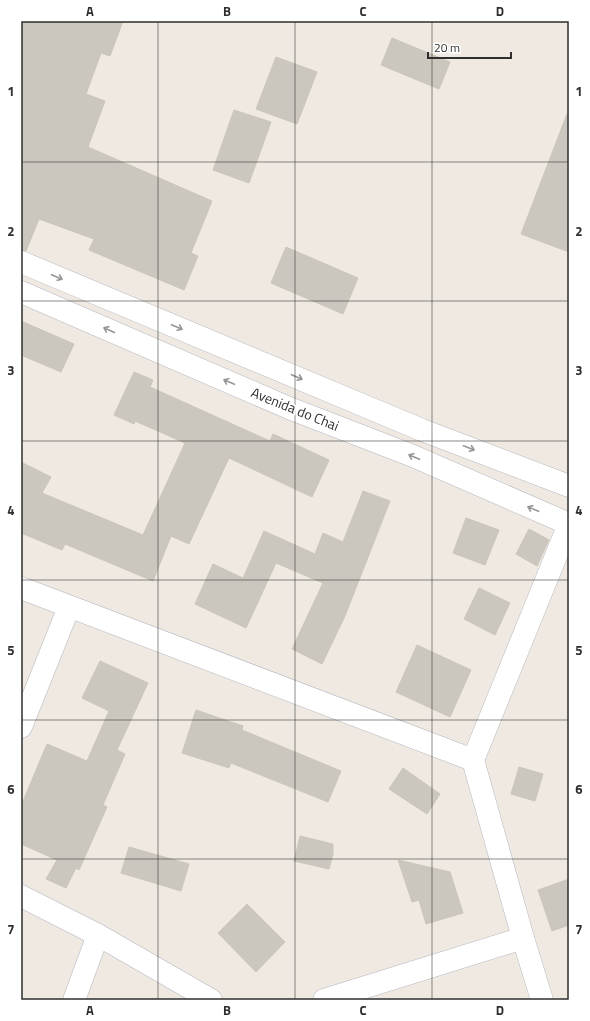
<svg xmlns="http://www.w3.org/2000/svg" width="590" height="1021" viewBox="0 0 590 1021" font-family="'Titillium Web',sans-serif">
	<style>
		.building { fill: #cbc7bf; stroke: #cbc5ba }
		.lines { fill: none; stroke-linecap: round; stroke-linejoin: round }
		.street-casing { stroke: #b4b7c1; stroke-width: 23 }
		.secondary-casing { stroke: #b4b7c1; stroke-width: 23 }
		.street { stroke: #fff; stroke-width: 22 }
		.secondary { stroke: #fff; stroke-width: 22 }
		.oneway { stroke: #969696 }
		.grid { fill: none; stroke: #2e2e2e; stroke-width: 1; stroke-opacity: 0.55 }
		.labels { text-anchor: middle; stroke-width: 4; stroke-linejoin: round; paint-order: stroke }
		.street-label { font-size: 14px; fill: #2e2e2e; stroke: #fff }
		.neatline { fill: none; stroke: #2e2e2e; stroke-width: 1.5 }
		.grid-label { font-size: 13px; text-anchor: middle; font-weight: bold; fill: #2e2e2e }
	</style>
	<rect width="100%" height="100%" fill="#efe9e1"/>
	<!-- building -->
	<g class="building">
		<path d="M21 21H123L110 56 101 53 86 94 105 101 88 147 212 201 191 253 198 256 184 290 89 250 94 239 39 219 26 251 21 250Z"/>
		<path d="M392 38 450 62 439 89 381 65Z"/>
		<path d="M276 57 317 72 297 124 256 109Z"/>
		<path d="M234 110 271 122 249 183 213 170Z"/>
		<path d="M567 114 569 115V252L521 234Z"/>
		<path d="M286 247 358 278 343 314 271 283Z"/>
		<path d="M21 321 74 344 61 372 21 355Z"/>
		<path d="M134 372 153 380 150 387 270 441 273 434 329 460 312 497 229 458 189 544 171 536 153 581 65 544 62 550 21 533V462L51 477 42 493 143 535 185 443 135 421 134 424 114 415Z"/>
		<path d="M363 491 390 501 345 616 322 664 292 649 323 583 276 563 246 628 195 604 213 564 243 578 264 531 315 554 323 533 343 542Z"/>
		<path d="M466 518 499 530 485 565 453 553Z"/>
		<path d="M529 529 549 540 537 566 516 554Z"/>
		<path d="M479 588 510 603 495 635 464 619Z"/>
		<path d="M417 645 471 670 450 717 396 692Z"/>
		<path d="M100 661 148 683 117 750 125 754 103 805 107 807 79 870 76 868 66 888 46 879 57 860 21 844V806L47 744 87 761 109 711 82 698Z"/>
		<path d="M196 710 243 726 242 730 341 771 328 802 231 763 229 768 182 753Z"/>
		<path d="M519 767 543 774 535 801 511 794Z"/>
		<path d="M403 768 440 794 427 814 389 789Z"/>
		<path d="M300 836 333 844V854L329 869 294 861Z"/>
		<path d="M129 847 189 864 181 891 121 873Z"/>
		<path d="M398 860 450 872 463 913 426 924 419 900 412 902Z"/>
		<path d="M569 879V925L552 931 538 890Z"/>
		<path d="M247 904 285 942 256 972 218 933Z"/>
	</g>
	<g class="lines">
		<!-- street casing -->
		<g class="street-casing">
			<g id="street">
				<path d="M21 588 473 760"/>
				<path d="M21 727 69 607"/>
				<path d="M21 896 98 935 211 1000"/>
				<path d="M74 1000 98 935"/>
				<path d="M324 1000 523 938"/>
				<path d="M542 1000 523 938 473 760 569 524"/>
			</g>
		</g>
		<!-- secondary casing -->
		<g class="secondary-casing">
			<g id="secondary">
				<path d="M21 262 422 430 569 486"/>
				<path d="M21 292 289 408 413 456 569 524"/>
			</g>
		</g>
		<!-- street -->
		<use href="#street" class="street"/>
		<!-- secondary -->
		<use href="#secondary" class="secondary"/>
	</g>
	<!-- one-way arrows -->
	<defs><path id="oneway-shaft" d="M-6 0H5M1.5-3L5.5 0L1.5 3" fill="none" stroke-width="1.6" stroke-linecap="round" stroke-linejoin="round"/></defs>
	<g class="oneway">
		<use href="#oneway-shaft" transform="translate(57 277) rotate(23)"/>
		<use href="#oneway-shaft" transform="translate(177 327) rotate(23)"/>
		<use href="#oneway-shaft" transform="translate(109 330) rotate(-156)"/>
		<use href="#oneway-shaft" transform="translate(297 377) rotate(23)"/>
		<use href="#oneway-shaft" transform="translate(229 382) rotate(-157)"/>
		<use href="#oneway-shaft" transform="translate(469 448) rotate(21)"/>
		<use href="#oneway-shaft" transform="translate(414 457) rotate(-157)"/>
		<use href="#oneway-shaft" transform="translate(533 509) rotate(-157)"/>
	</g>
	<!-- grid -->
	<path class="grid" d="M158 21V1000M295 21V1000M432 21V1000M21 162H569M21 301H569M21 441H569M21 580H569M21 720H569M21 859H569"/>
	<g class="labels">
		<!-- street labels -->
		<g class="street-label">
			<text transform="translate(295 409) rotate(22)" y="5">Avenida do Chai</text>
		</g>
	</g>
	<!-- border -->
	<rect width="590" height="1021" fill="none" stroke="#ffffff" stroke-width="44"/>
	<!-- scale -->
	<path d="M428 52v6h83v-6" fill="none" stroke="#2e2e2e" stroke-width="2"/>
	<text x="434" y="52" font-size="12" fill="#2e2e2e" stroke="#ffffff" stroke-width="3" paint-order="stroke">20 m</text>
	<rect x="22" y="22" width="546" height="977" class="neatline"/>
	<g class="grid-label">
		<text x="90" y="16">A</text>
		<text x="227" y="16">B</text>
		<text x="363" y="16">C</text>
		<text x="500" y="16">D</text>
		<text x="11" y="96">1</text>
		<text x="579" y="96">1</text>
		<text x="11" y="236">2</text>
		<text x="579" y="236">2</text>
		<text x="11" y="375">3</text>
		<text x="579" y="375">3</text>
		<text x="11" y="515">4</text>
		<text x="579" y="515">4</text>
		<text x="11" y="655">5</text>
		<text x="579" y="655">5</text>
		<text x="11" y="794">6</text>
		<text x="579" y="794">6</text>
		<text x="11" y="934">7</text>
		<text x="579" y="934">7</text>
		<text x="90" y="1015">A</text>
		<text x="227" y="1015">B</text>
		<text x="363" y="1015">C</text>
		<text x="500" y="1015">D</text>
	</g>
</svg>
